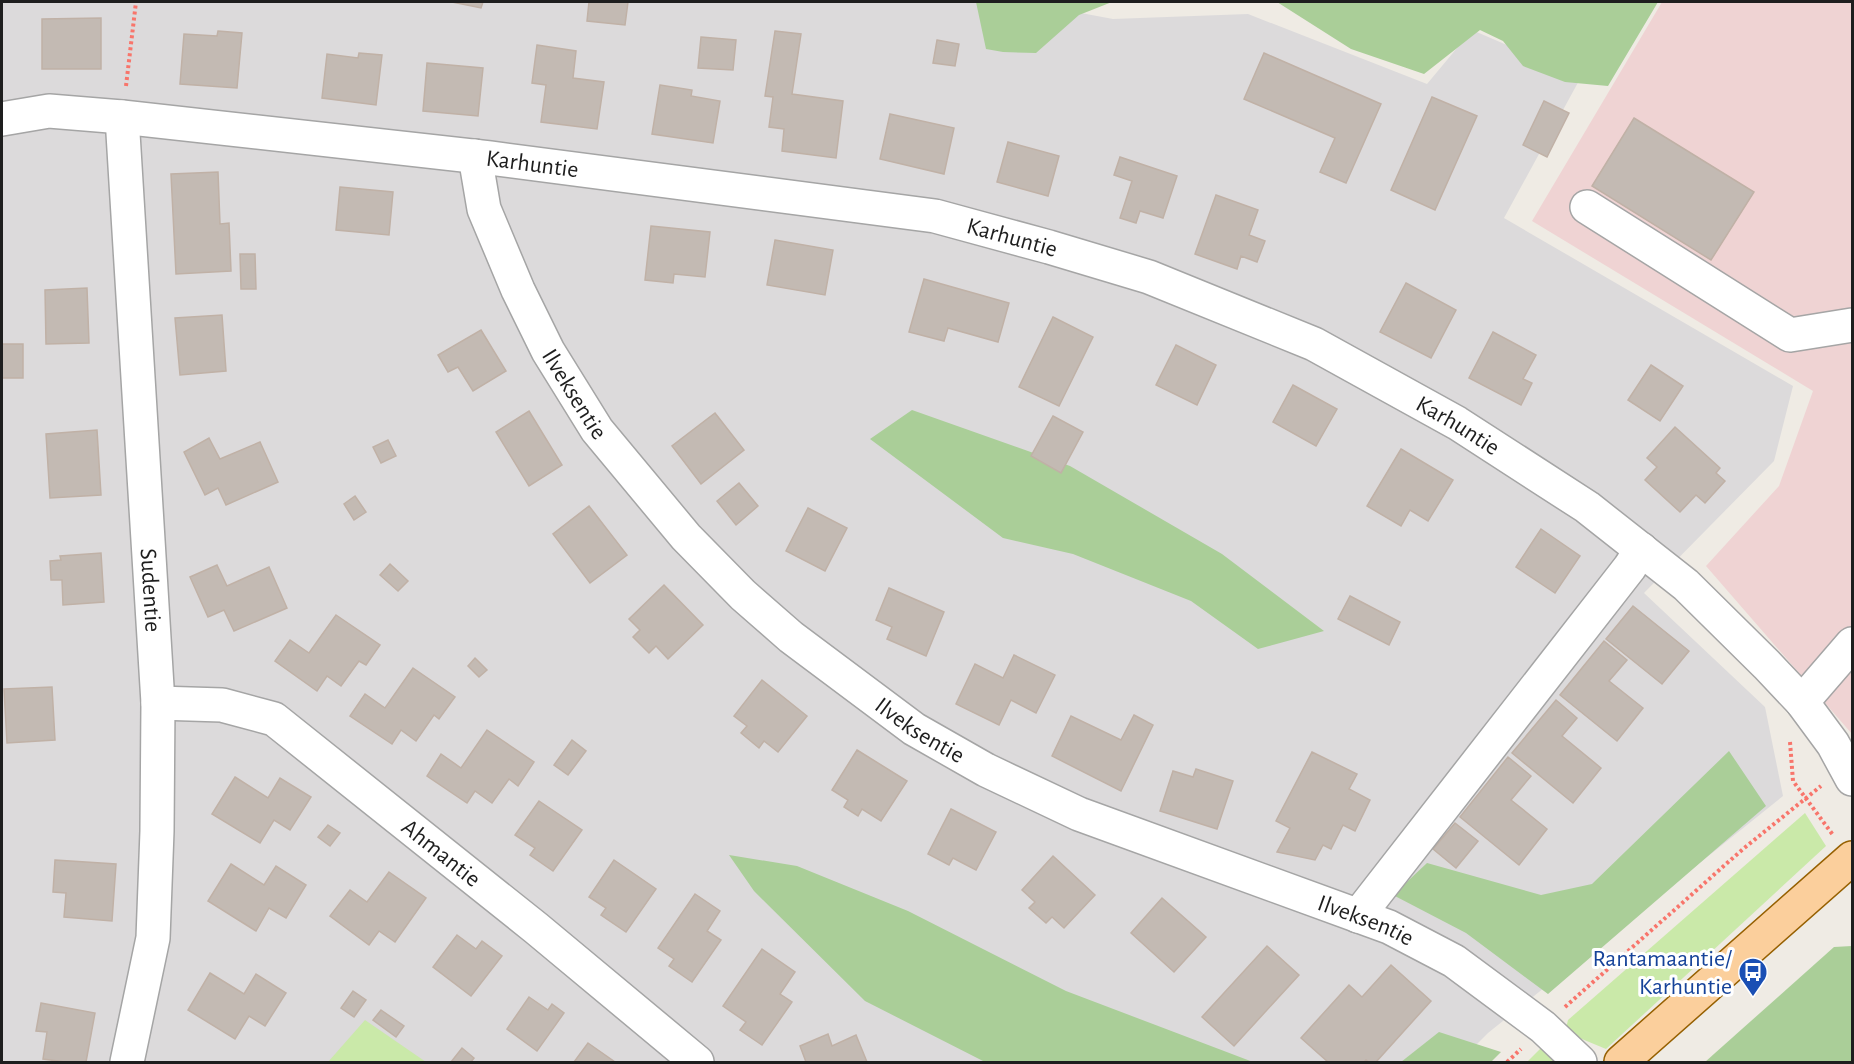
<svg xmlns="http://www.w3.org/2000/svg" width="1854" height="1064" viewBox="0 0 1854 1064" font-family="'Alegreya Sans',sans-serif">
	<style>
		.residential { fill: #dcdadb }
		.commercial { fill: #efd3d3 }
		.grass { fill: #cae9a9 }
		.forest { fill: #aace98 }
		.building { fill: #c3bab3; stroke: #c0b1a6; stroke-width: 1.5 }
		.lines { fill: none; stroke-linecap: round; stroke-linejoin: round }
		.minor-casing { stroke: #a5a5a5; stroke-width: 36 }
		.major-casing { stroke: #966001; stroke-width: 36 }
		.path { stroke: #f8756b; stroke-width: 4; stroke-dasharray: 3 3; stroke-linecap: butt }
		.minor { stroke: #fff; stroke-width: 33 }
		.major { stroke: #fbcf9c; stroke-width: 33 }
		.labels { text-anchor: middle; stroke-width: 6; stroke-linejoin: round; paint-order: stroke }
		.street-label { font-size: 24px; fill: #1e1e1e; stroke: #fff }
		.transit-label { font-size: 24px; fill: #164399; stroke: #fff; text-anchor: end }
	</style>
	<rect width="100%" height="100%" fill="#efebe4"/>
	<!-- residential -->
	<path class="residential" d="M2 2H1022L1113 19 1248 14 1427 84 1472 30 1581 77 1504 218 1793 386 1774 461 1644 593 1765 707 1783 796 1488 1033 1459 1062H2Z"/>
	<!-- commercial -->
	<path class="commercial" d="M1662 2H1852V734L1706 566 1779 486 1813 391 1532 221Z"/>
	<!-- grass -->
	<g class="grass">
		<path d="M1805 813 1826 846 1606 1049 1565 1032 1568 1020Z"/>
		<path d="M365 1020 426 1062H328Z"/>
		<path d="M1541 1048 1555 1062H1527Z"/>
	</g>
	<!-- forest -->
	<g class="forest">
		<path d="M976 2H1112L1079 15 1036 53 1003 52 986 49Z"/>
		<path d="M1277 2H1658L1608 86 1565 82 1523 66 1503 41 1480 30 1424 74 1351 49Z"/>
		<path d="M912 410 1070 466 1222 554 1324 631 1258 649 1191 601 1073 554 1003 538 870 439Z"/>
		<path d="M1729 751 1766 806 1548 994 1466 933 1393 895 1427 863 1541 895 1592 884Z"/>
		<path d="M729 855 797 866 908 911 1066 991 1253 1062H985L865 1001 754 891Z"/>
		<path d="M1852 946V1062H1705L1834 947Z"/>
		<path d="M1439 1032 1501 1052 1491 1062H1401Z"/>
	</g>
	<!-- building -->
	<g class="building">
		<path d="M452 2H483L481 8Z"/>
		<path d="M589 2H628L625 25 587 21Z"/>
		<path d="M101 18V69H42V19Z"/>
		<path d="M218 31 242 33 237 88 180 84 184 34 217 36Z"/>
		<path d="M775 31 801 34 792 94 843 101 836 158 782 151 784 129 769 127 773 97 765 96Z"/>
		<path d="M701 37 736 40 733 70 698 68Z"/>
		<path d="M937 40 959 44 955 66 933 63Z"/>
		<path d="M537 45 576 51 573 78 604 82 597 129 541 122 546 85 532 83Z"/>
		<path d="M359 53 382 55 376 105 322 98 327 54 358 58Z"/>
		<path d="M1264 53 1381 104 1346 183 1320 172 1335 138 1244 99Z"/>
		<path d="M427 63 483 68 478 116 423 111Z"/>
		<path d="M660 85 692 90 691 96 720 101 713 143 652 134Z"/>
		<path d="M1432 97 1477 116 1435 210 1391 190Z"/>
		<path d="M1544 101 1569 113 1547 157 1523 145Z"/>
		<path d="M890 114 954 128 944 174 880 159Z"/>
		<path d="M1634 118 1754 192 1711 260 1592 186Z"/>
		<path d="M1008 142 1059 156 1048 196 997 182Z"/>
		<path d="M1120 157 1177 176 1163 218 1140 211 1136 223 1120 218 1132 181 1114 175Z"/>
		<path d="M218 172 220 224 229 223 231 271 176 274 171 174Z"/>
		<path d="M340 187 393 192 389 235 336 230Z"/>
		<path d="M1216 195 1258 210 1249 235 1265 241 1257 262 1241 256 1237 269 1195 254Z"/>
		<path d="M651 226 710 232 705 277 674 274 673 283 645 280Z"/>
		<path d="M775 240 833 250 825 295 767 285Z"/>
		<path d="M240 254H255L256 289H241Z"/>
		<path d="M924 279 1009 303 998 342 948 328 944 341 909 332Z"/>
		<path d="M1406 283 1456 310 1431 358 1380 332Z"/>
		<path d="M87 288 89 343 46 344 45 290Z"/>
		<path d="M222 315 226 371 180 375 175 318Z"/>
		<path d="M1053 317 1093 337 1059 406 1019 387Z"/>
		<path d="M481 330 506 371 473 391 458 367 448 372 438 355Z"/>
		<path d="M1493 332 1536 355 1523 379 1532 383 1521 405 1469 378Z"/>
		<rect x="2" y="344" width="21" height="34"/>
		<path d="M1176 345 1216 365 1197 405 1156 385Z"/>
		<path d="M1651 365 1683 386 1660 421 1628 400Z"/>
		<path d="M1293 385 1337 409 1316 446 1273 422Z"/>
		<path d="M529 411 562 465 529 486 496 432Z"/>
		<path d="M715 413 744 450 701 484 672 446Z"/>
		<path d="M1053 416 1083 432 1061 473 1031 456Z"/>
		<path d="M1675 427 1720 468 1716 473 1725 481 1705 503 1696 495 1680 512 1645 480 1657 467 1647 458Z"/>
		<path d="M97 430 101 495 50 498 46 434Z"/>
		<path d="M209 438 220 459 260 442 278 482 226 505 218 488 205 495 184 452Z"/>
		<path d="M388 440 396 456 381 463 373 447Z"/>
		<path d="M1401 449 1453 480 1428 521 1410 510 1401 526 1367 506Z"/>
		<path d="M739 483 758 506 736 525 717 501Z"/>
		<path d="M355 496 366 512 354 520 344 504Z"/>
		<path d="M589 506 627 555 590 583 553 534Z"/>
		<path d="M808 508 847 528 825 571 786 551Z"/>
		<path d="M1541 529 1580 556 1555 593 1516 567Z"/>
		<path d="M101 553 104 602 63 605 62 580H51L50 561 61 560 60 556Z"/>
		<path d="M390 564 408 581 398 591 380 575Z"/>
		<path d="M217 565 227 586 269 567 287 608 234 631 224 610 208 617 190 577Z"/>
		<path d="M664 585 703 625 668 659 656 646 649 653 633 637 640 630 629 619Z"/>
		<path d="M889 588 944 612 926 656 887 639 892 627 876 620Z"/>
		<path d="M1350 596 1400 622 1389 645 1338 619Z"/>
		<path d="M1633 606 1689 651 1662 684 1606 639Z"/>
		<path d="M336 615 380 645 366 665 359 661 341 686 327 676 317 691 275 661 290 640 309 653Z"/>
		<path d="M1604 641 1627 660 1609 681 1643 708 1617 741 1560 695Z"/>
		<path d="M1014 655 1055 675 1036 713 1011 700 999 725 956 704 975 664 1003 678Z"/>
		<path d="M475 658 487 670 479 677 468 666Z"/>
		<path d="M413 668 455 697 439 719 434 715 416 741 401 730 392 744 350 716 365 694 385 708Z"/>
		<path d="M762 680 807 716 778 752 764 741 759 748 741 733 747 726 734 716Z"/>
		<path d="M52 687 55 740 7 743 4 689Z"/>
		<path d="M1556 700 1577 718 1562 736 1601 768 1573 803 1512 753Z"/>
		<path d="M1134 715 1153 725 1121 791 1052 756 1071 716 1121 740Z"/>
		<path d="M487 730 534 762 518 786 509 779 492 803 475 791 467 803 427 776 441 754 461 768Z"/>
		<path d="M572 740 586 751 568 775 554 765Z"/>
		<path d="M857 750 907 781 881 821 862 809 858 816 844 807 848 800 832 790Z"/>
		<path d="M1312 752 1357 774 1349 789 1370 800 1355 831 1343 825 1331 849 1323 845 1315 860 1277 852 1290 828 1276 821Z"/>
		<path d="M1508 757 1531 776 1511 800 1547 829 1519 865 1460 817Z"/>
		<path d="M1196 769 1233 781 1217 829 1160 811 1173 771 1193 777Z"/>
		<path d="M235 777 268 798 280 778 311 797 290 830 274 820 260 843 212 814Z"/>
		<path d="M539 801 582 830 553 871 530 855 535 848 515 835Z"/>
		<path d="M951 809 996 832 976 870 953 858 949 865 928 854Z"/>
		<path d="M1455 823 1478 841 1456 868 1433 849Z"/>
		<path d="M328 825 340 833 330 846 318 837Z"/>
		<path d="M1053 856 1095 895 1064 928 1052 917 1046 923 1029 908 1035 902 1022 890Z"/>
		<path d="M55 860 116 864 112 921 64 917 66 893 53 892Z"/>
		<path d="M614 860 656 889 626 932 601 915 606 908 589 897Z"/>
		<path d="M231 864 264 885 276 866 306 885 286 918 269 908 256 931 208 901Z"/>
		<path d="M389 872 426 898 395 942 379 931 369 945 330 916 350 890 367 902Z"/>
		<path d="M695 894 720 911 707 931 721 940 692 982 669 966 674 959 658 948Z"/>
		<path d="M1162 898 1206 937 1174 972 1131 933Z"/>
		<path d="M457 935 476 949 482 941 502 956 471 996 433 967Z"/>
		<path d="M1267 946 1299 975 1234 1046 1202 1017Z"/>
		<path d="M762 949 795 972 780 994 792 1002 762 1045 740 1030 746 1022 723 1006Z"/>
		<path d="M1391 965 1431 1001 1376 1062H1369L1366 1060 1364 1062H1328L1301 1038 1349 985 1362 997Z"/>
		<path d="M210 973 244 994 256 974 286 993 265 1026 249 1016 235 1039 188 1010Z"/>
		<path d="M353 991 366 1000 354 1017 341 1008Z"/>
		<path d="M529 997 548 1010 552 1004 564 1013 537 1051 507 1029Z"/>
		<path d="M41 1003 95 1013 86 1062H65L43 1059 47 1032 36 1031Z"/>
		<path d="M381 1010 404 1026 396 1037 373 1020Z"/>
		<path d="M828 1034 832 1046 856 1035 867 1062H806L800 1046Z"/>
		<path d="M588 1043 615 1062H574Z"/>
		<path d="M462 1048 474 1058 471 1062H451Z"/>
	</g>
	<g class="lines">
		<!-- minor casing -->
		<g class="minor-casing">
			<g id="minor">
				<path id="s1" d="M122 117 158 703 157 831 153 938 127 1062"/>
				<path id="s2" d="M2 119 49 111 122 117 490 158 935 216 1049 247 1149 277 1314 344 1457 423 1587 507 1686 585 1767 665 1802 702 1833 744 1852 779"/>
				<path id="s3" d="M475 156 484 209 518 290 548 351 597 430 686 537 743 595 791 637 914 729 986 770 1079 814 1389 927 1454 961 1543 1027 1580 1062"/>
				<path d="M1587 207 1790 335 1852 325"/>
				<path d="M1802 702 1852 644"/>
				<path id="s4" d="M158 703 222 705 274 719 536 928 697 1062"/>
				<path d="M1358 916 1630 567 1641 549"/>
			</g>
		</g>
		<!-- major casing -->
		<g class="major-casing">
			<path id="major" d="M1621 1062 1852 858"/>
		</g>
		<!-- path -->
		<g class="path">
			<path d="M126 86 136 2"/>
			<path d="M1790 742 1793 781 1833 835"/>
			<path d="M1565 1007 1743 849 1821 786"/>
			<path d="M1507 1062 1521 1049"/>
		</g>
		<!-- minor -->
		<use href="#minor" class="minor"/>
		<!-- major -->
		<use href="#major" class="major"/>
	</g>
	<!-- icons -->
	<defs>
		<g id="bus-pin" transform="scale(1.5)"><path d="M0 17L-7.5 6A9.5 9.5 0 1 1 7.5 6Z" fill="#1a4fb4" stroke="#fff"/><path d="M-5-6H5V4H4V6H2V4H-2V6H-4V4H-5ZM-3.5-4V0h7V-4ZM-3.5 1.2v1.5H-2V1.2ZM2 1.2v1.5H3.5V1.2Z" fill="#fff"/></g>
	</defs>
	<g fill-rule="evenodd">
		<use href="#bus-pin" x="1753" y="972"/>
	</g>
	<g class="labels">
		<!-- street labels -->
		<g class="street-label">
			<text dy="8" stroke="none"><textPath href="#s2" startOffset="534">Karhuntie</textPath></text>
			<text dy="8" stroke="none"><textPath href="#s2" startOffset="1020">Karhuntie</textPath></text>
			<text dy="8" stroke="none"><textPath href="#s3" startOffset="260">Ilveksentie</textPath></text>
			<text dy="8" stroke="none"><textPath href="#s2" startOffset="1506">Karhuntie</textPath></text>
			<text dy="8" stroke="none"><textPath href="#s1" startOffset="474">Sudentie</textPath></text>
			<text dy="8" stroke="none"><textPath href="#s3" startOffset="746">Ilveksentie</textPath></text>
			<text dy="8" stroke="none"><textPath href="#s4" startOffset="332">Ahmantie</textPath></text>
			<text dy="8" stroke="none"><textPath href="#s3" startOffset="1232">Ilveksentie</textPath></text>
		</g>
		<!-- transit labels -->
		<g class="transit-label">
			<text x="1732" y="966">Rantamaantie/<tspan x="1732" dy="28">Karhuntie</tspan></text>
		</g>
	</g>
	<!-- border -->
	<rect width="1854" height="1064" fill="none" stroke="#1e1e1e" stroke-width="6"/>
</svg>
